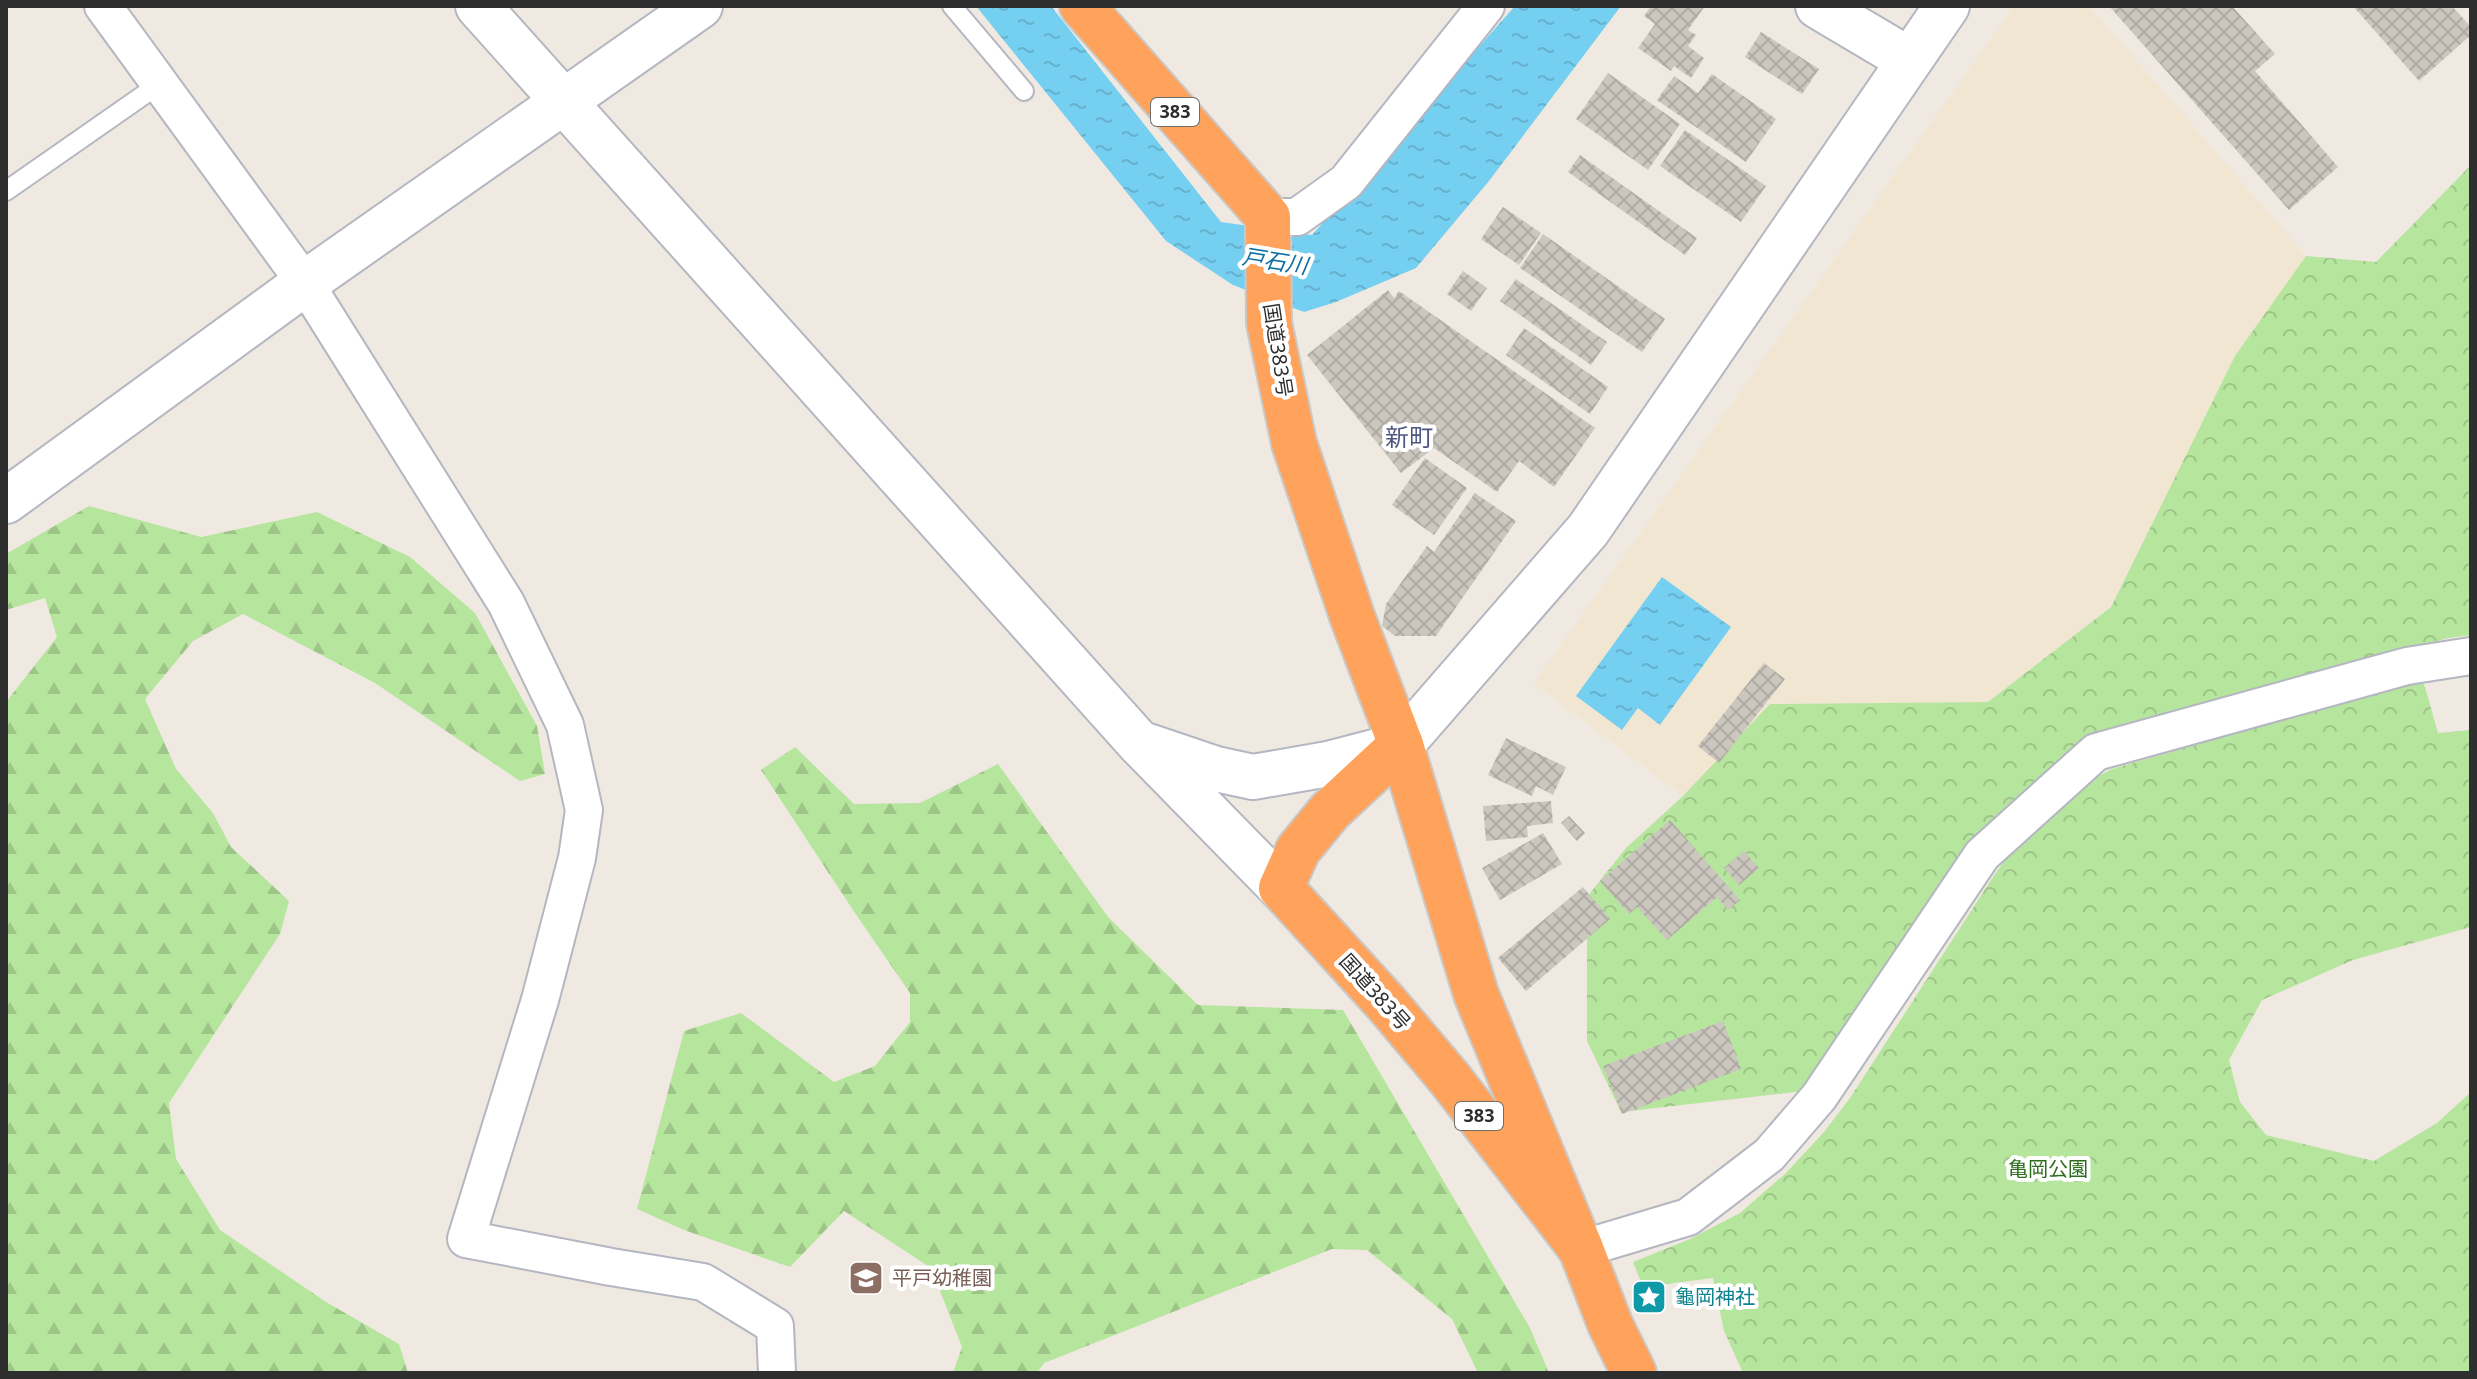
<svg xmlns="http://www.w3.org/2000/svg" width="2477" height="1379" viewBox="0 0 2477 1379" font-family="'Noto Sans','Noto Sans JP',sans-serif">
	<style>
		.education { fill: #f0e6d1 }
		.forest { fill: url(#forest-firs) }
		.park { fill: url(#park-crowns) }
		.water { fill: url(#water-ripples) }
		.building { fill: url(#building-cross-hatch) }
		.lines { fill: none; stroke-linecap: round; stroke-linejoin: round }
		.lane-casing { stroke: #b4b7c1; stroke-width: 22 }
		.street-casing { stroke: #b4b7c1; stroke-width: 40 }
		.secondary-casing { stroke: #b4b7c1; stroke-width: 48 }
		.highway-casing { stroke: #c9c9c9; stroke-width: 48 }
		.lane { stroke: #fff; stroke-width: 18 }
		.street { stroke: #fff; stroke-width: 36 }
		.secondary { stroke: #fff; stroke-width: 44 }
		.highway { stroke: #ffa35c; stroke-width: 44 }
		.labels { text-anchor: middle; stroke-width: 8; stroke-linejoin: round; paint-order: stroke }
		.shield { fill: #fff; stroke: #6d6d6d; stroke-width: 2 }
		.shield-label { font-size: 18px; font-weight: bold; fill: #2e2e2e }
		.street-label { font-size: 20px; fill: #2e2e2e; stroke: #fff }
		.park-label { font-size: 20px; fill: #2c6e1b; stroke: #fff }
		.education-label { font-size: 20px; fill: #785e54; stroke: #fff; text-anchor: start }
		.culture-label { font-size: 20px; fill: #0d838f; stroke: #fff; text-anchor: start }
		.water-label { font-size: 22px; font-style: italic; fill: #0d6fa3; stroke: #fff }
		.quarter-label { font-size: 24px; fill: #4d5680; stroke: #fff }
	</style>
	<defs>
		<pattern id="forest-firs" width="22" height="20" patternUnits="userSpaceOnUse" patternTransform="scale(2)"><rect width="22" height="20" fill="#b6e59e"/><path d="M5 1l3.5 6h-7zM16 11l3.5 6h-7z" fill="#9dc588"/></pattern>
		<pattern id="park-crowns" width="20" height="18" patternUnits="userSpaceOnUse" patternTransform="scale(2)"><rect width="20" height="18" fill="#b6e59e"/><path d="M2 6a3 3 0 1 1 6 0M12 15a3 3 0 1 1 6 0" fill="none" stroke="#9dc588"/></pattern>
		<pattern id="water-ripples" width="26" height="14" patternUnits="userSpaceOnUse" patternTransform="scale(2)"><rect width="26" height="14" fill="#75cff0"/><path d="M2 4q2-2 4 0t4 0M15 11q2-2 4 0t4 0" fill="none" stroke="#66b2ce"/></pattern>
		<pattern id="building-cross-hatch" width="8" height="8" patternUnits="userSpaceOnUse" patternTransform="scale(2)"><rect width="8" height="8" fill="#cbc7bf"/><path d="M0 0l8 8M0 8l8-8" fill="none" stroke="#afaba4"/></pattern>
	</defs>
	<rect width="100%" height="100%" fill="#efe9e1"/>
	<!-- education -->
	<path class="education" d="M2014 6H2089L2306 256 2235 356 2111 606 1988 702 1770 704 1719 763 1683 796 1534 683Z"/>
	<!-- forest -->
	<g class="forest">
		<path d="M89 506 201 537 317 512 410 557 475 613 537 726 545 774 520 781 375 683 243 614 193 641 145 699 176 769 213 813 231 847 289 901 280 934 169 1103 176 1159 220 1230 326 1302 399 1344 408 1373H6V702L57 637 45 598 6 610V554Z"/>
		<path d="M795 747 854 804 920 803 998 764 1108 917 1198 1005 1343 1010 1530 1328 1549 1373H1478L1452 1319 1367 1250 1332 1249 1044 1363 1037 1373H953L962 1347 931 1268 844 1211 790 1267 684 1230 637 1209 684 1031 741 1013 834 1082 875 1066 910 1022V993L853 910 761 770Z"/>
	</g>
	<!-- park -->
	<g class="park">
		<path d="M2471 165V635L2448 638 2092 739 1805 1091 1621 1112 1587 1041V897L1626 848 1683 796 1770 704 1988 702 2111 607 2235 356 2306 256 2376 262Z"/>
		<path d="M2416 681 2423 683 2425 687 2438 733 2471 730V927L2353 960 2262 1000 2229 1060 2240 1102 2266 1135 2374 1161 2437 1123 2471 1092V1373H1743L1724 1331 1713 1278 1643 1287 1633 1262 1690 1239 1740 1213 1785 1174 1824 1132 1850 1098 1995 874 2017 843 2095 778 2112 769Z"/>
	</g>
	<!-- water -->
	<g class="water">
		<path d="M976 6H1051L1221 222 1312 235 1515 6H1621L1489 181 1416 268 1336 302 1304 312 1233 285 1166 241Z"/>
		<path d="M1662 577 1731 627 1660 725 1638 708 1622 730 1576 696Z"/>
	</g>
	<!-- building -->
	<g class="building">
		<path d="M1651 6H1705L1688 30 1696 35 1688 46 1704 58 1691 78 1674 66 1671 71 1638 48 1655 24 1644 16Z"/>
		<path d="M2109 6H2232L2275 54 2255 71 2338 167 2289 210Z"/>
		<path d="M2353 6H2452L2471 27V35L2419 81Z"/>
		<path d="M1761 32 1819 69 1802 94 1745 57Z"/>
		<path d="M1608 73 1680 124 1648 170 1576 119Z"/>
		<path d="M1712 74 1776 119 1746 162 1657 100 1674 76 1698 93Z"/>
		<path d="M1685 130 1766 186 1741 222 1660 166Z"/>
		<path d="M1580 155 1697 238 1685 255 1568 172Z"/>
		<path d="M1503 207 1541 233 1519 265 1481 239Z"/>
		<path d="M1543 234 1665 319 1642 352 1520 268Z"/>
		<path d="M1463 271 1487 288 1471 311 1447 294Z"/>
		<path d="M1516 279 1607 342 1591 365 1500 301Z"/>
		<path d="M1388 290 1394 298 1399 291 1595 428 1554 487 1519 461 1497 492 1434 448 1401 473 1307 355Z"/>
		<path d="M1524 328 1608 387 1590 414 1506 355Z"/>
		<path d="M1425 458 1467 488 1434 535 1392 505Z"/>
		<path d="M1475 493 1516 521 1436 636H1395L1382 626 1386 604 1427 546 1434 552Z"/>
		<path d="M1764 663 1785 679 1719 763 1698 746Z"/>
		<path d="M1506 738 1566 767 1553 795 1536 786 1532 796 1488 775Z"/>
		<path d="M1551 801 1553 823 1527 826 1528 837 1486 841 1483 806Z"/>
		<path d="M1569 816 1585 833 1577 841 1561 823Z"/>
		<path d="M1670 820 1740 900 1728 910 1717 897 1667 940 1637 907 1629 914 1600 881Z"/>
		<path d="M1543 833 1562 864 1500 900 1482 868Z"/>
		<path d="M1744 851 1759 868 1739 885 1724 868Z"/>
		<path d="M1583 887 1610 919 1526 991 1498 958Z"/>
		<path d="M1723 1021 1741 1069 1622 1114 1603 1066Z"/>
	</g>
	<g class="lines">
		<!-- lane casing -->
		<g class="lane-casing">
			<g id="lane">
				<path d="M952 6 1024 91"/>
				<path d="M6 191 158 85"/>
			</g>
		</g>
		<!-- street casing -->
		<g class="street-casing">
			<g id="street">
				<path d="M103 6 305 283 506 603 565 725 584 810 577 858 540 1000 466 1239 611 1267 703 1282 775 1326 777 1373"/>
				<path d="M1268 217H1297L1346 182 1486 6"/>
				<path d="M1581 1249 1688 1217 1769 1155 1819 1097 1982 855 2096 752 2407 666 2471 656"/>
			</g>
		</g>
		<!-- secondary casing -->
		<g class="secondary-casing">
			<g id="secondary">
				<path d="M478 6 1139 743 1281 888"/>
				<path d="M1818 6 1909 60"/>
				<path d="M6 501 305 283 700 6"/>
				<path d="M1148 746 1216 769 1253 777 1328 764 1401 745 1588 530 1947 6"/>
			</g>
		</g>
		<!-- highway casing -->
		<g class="highway-casing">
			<g id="highway">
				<path d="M1082 6 1268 217 1269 323 1294 443 1352 616 1401 745 1476 994 1581 1249"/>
				<path d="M1401 745 1330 811 1298 850 1281 888 1386 1003 1450 1079 1581 1249 1610 1324 1634 1373"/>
			</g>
		</g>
		<!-- lane -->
		<use href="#lane" class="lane"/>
		<!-- street -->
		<use href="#street" class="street"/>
		<!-- secondary -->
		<use href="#secondary" class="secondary"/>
		<!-- highway -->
		<use href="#highway" class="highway"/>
	</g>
	<!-- icons -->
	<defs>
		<g id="school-square" transform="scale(1.8)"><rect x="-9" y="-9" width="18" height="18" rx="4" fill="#8d6e63" stroke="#fff"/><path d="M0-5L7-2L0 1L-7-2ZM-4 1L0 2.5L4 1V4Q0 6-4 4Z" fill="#fff"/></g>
		<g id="sight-square" transform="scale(1.8)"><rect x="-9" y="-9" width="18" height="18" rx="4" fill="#0f9aa8" stroke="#fff"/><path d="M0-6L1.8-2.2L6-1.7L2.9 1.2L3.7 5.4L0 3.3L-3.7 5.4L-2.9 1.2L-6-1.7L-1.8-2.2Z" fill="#fff"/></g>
	</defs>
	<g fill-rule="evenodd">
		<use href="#school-square" x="866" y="1278"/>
		<use href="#sight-square" x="1649" y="1297"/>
	</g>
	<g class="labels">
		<!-- shield labels -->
		<g class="shield">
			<rect x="1151" y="98" width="48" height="28" rx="6"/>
			<rect x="1455" y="1102" width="48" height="28" rx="6"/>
		</g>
		<g class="shield-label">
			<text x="1175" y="118">383</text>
			<text x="1479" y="1122">383</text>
		</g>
		<!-- street labels -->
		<g class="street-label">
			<text transform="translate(1278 350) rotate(81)" y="7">国道383号</text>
			<text transform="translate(1375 992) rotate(48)" y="7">国道383号</text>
		</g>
		<!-- park labels -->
		<g class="park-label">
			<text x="2048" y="1176">亀岡公園</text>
		</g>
		<!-- education labels -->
		<g class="education-label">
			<text x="892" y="1285">平戸幼稚園</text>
		</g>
		<!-- culture labels -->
		<g class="culture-label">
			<text x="1675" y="1304">龜岡神社</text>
		</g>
		<!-- water labels -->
		<g class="water-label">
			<text transform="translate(1275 261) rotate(9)" y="8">戸石川</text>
		</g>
		<!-- quarter labels -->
		<g class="quarter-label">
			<text x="1409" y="446">新町</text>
		</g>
	</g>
	<!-- border -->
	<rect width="2477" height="1379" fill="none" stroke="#2e2e2e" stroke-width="16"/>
</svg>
